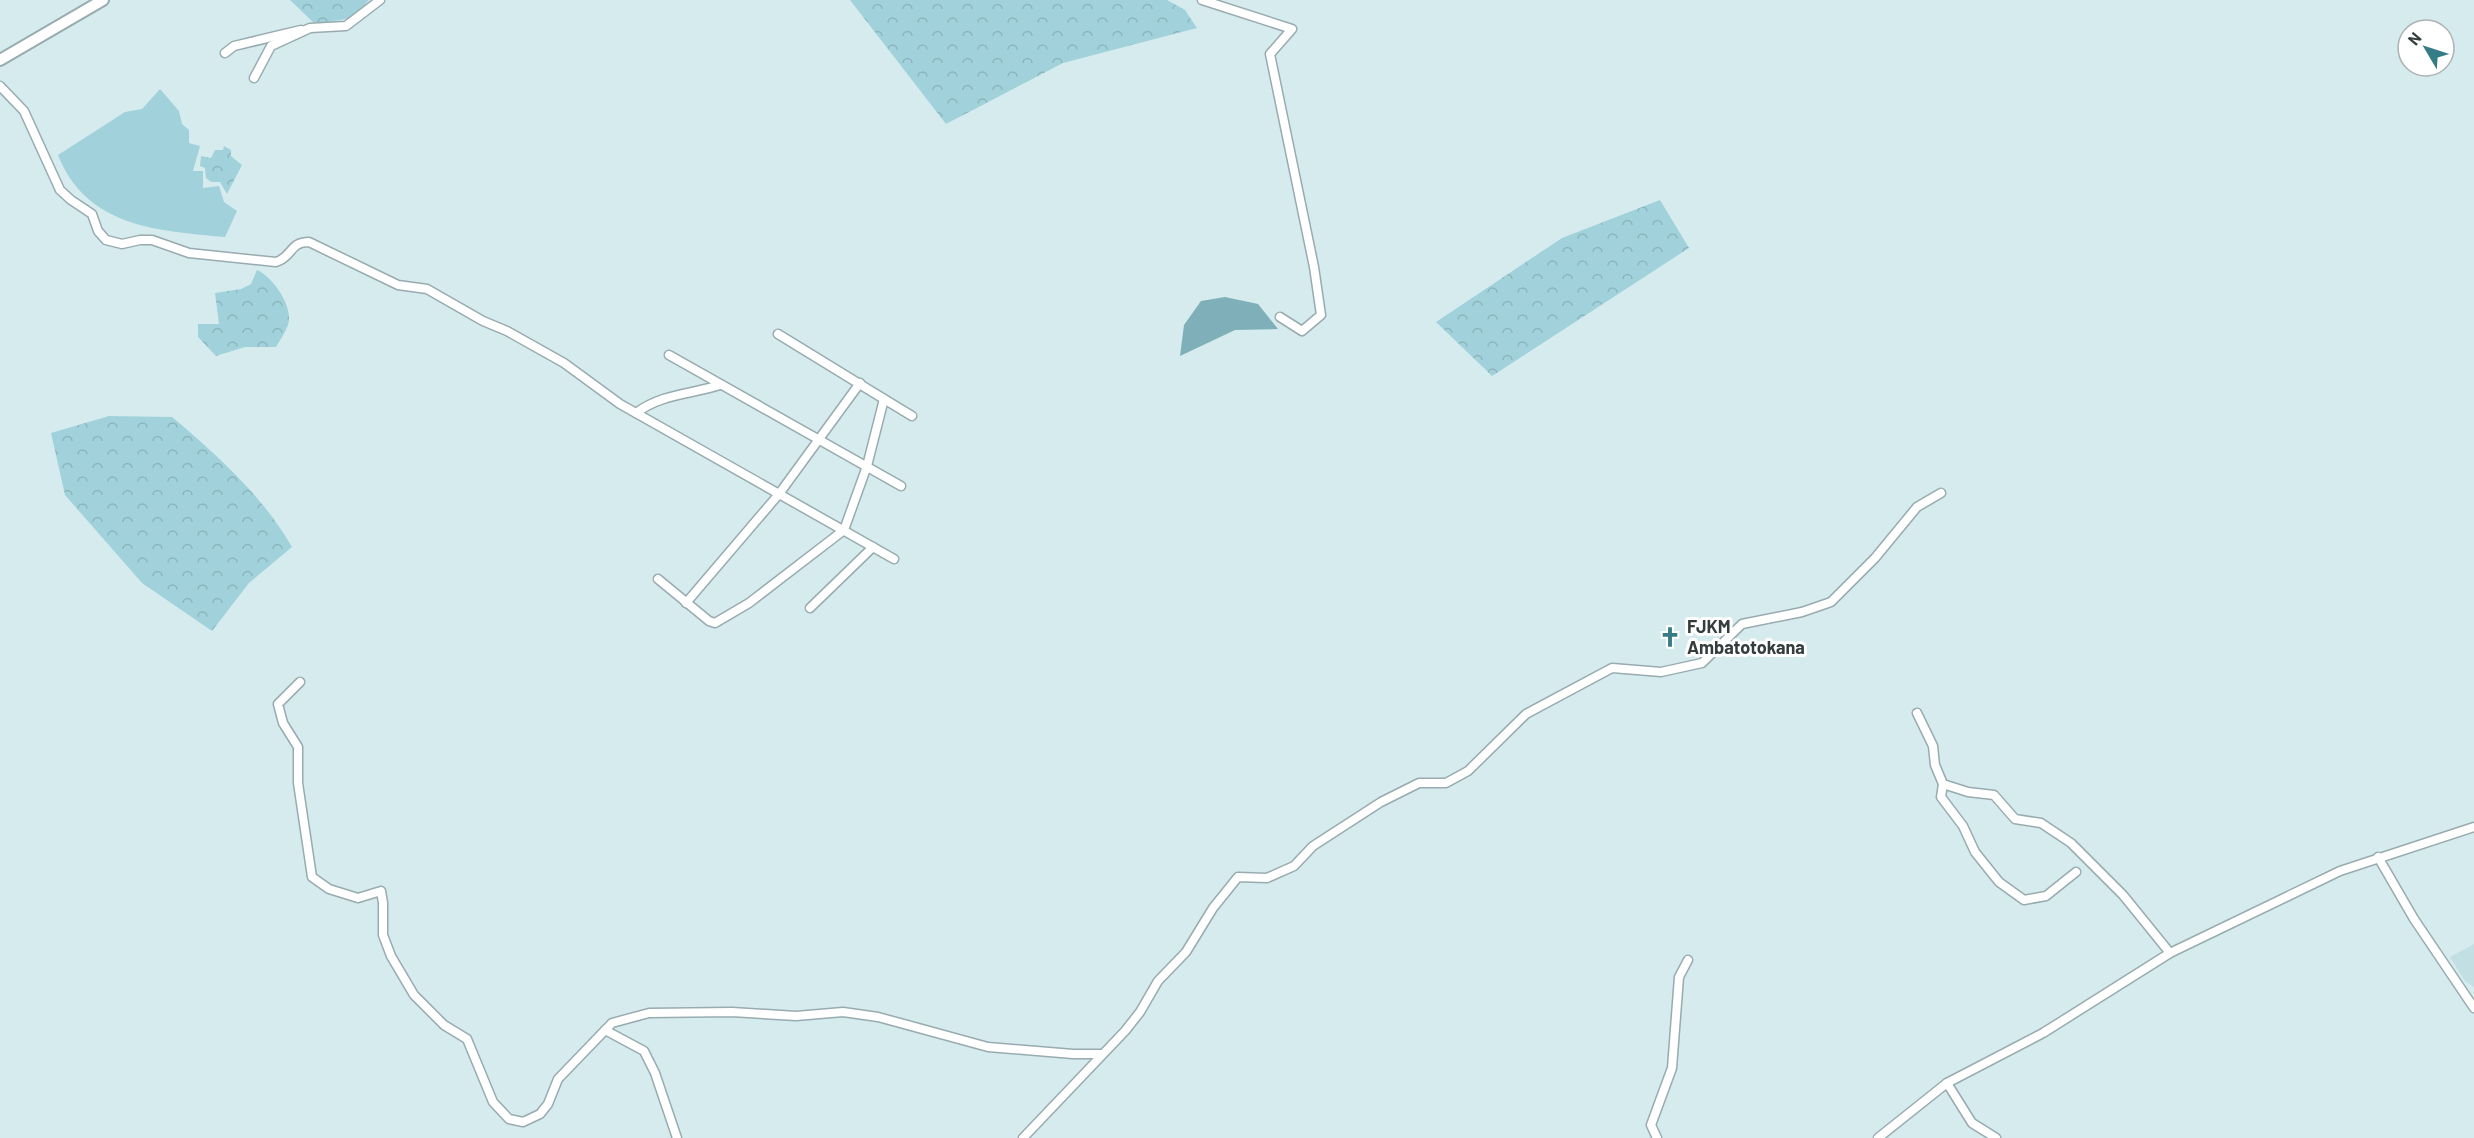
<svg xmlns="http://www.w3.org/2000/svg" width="2474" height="1138" viewBox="0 0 2474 1138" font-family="Barlow,sans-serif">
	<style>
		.built { fill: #c2dfe4 }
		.grass { fill: #a1d2db }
		.forest { fill: url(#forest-crowns) }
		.water { fill: #7fafb8 }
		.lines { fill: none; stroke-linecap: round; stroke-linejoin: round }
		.minor-casing { stroke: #98abaf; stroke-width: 11 }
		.tertiary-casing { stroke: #98abaf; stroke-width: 14 }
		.minor { stroke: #fff; stroke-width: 8 }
		.tertiary { stroke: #fff; stroke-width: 10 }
		.labels { text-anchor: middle; stroke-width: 6; stroke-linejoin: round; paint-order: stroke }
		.poi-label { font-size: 18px; font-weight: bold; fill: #343c3e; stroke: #fff; text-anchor: start }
	</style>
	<defs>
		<pattern id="forest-crowns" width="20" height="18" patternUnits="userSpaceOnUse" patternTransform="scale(1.5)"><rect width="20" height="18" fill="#a1d2db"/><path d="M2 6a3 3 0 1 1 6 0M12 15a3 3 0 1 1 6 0" fill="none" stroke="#8bb5bd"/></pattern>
	</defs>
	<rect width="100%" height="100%" fill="#d6ebee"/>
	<!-- built -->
	<path class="built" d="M2474 944V987L2465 981 2450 957Z"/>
	<!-- grass -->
	<path class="grass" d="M160 89 179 111 182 124 189 130V143L200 146 193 171H203V188L219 186 224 202 237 211 225 237C158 231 86 227 58 155L125 112 142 109Z"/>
	<!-- forest -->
	<g class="forest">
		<path d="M290 0H369L352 18 315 24Z"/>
		<path d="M850 0H1167L1185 10 1197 28 1063 63 946 124Z"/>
		<path d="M224 146 231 150V156L242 165 227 194 220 182H211L206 178 205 168 200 166 201 156 211 158 215 150H223Z"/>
		<path d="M1660 200 1689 248 1492 376 1436 322 1562 238Z"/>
		<path d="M257 270C273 277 294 307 288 325 285 333 280 340 276 347H245L216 356 198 337V324H219L215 293 241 289 251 284Z"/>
		<path d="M109 416 172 417C217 455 262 495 292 547L249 583 212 631 142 583 65 495 51 433Z"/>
	</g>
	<!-- water -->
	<path class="water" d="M1225 297 1258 304 1278 329 1235 330 1180 356 1184 325 1201 301Z"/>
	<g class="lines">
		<!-- minor casing -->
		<g class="minor-casing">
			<g id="minor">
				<path d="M1202 0 1292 29 1270 54 1314 267 1321 315 1302 331 1280 317"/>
				<path d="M225 53 234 46 301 30"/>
				<path d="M254 78 271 46 310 28 346 26 380 0"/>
				<path d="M0 86 24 111 60 190 71 200 92 214 98 231 106 240 122 244 140 240H152L189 253 276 262C293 257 289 242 309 242L398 285 427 289 483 321 507 331 564 363 620 404 894 559"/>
				<path d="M669 355 901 486"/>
				<path d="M884 399 912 416"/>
				<path d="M636 413C661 394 692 394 720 385"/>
				<path d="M658 579 709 621 715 623 749 603 844 530 867 466 884 399 778 334"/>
				<path d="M686 603 779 494 860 383"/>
				<path d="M810 608 873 547"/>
				<path d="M300 682 278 704 283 723 298 747V783L312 877 329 889 358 898 381 891 383 903V935L391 956 414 995 444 1025 467 1039 493 1102 509 1119 523 1122 540 1114 548 1104 558 1079 612 1023 649 1013 732 1012 796 1016 843 1012 878 1017 988 1047 1073 1054H1102"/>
				<path d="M1917 713 1933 746 1935 765 1943 784 1968 792 1994 795 2015 819 2041 823 2071 843 2123 895 2170 953"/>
				<path d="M1943 784 1941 797 1963 826 1975 852 1999 882 2024 900 2046 896 2076 872"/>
				<path d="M2378 857 2414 919 2474 1008"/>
				<path d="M605 1030 644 1051 655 1073 677 1138"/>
				<path d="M1947 1083 1972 1123 1996 1138"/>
				<path d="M1023 1138 1125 1031 1140 1012 1158 981 1186 952 1213 908 1238 877 1267 878 1294 866 1313 846 1381 802 1419 783H1446L1468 771 1526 714 1612 668 1661 672 1702 663 1742 624 1802 612 1831 602 1875 558 1917 507 1941 493"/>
				<path d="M1657 1138 1651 1125 1672 1068 1679 977 1688 960"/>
				<path d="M1878 1138 1947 1083 2043 1033 2170 953 2340 871 2474 827"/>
			</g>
		</g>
		<!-- tertiary casing -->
		<g class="tertiary-casing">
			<path id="tertiary" d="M0 60 103 0"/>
		</g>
		<!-- minor -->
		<use href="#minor" class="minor"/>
		<!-- tertiary -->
		<use href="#tertiary" class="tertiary"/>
	</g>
	<!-- icons -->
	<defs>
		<g id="church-bare" transform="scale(1.62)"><path d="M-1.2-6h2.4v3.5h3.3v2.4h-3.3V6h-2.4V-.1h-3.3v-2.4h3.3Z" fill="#367c87" stroke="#fff" stroke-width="2.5" paint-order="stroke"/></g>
	</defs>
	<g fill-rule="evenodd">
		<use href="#church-bare" x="1670" y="637"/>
	</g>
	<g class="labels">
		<!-- poi labels -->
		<g class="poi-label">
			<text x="1687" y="633">FJKM<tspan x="1687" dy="21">Ambatotokana</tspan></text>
		</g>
	</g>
	<!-- north arrow -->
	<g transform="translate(2426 48) rotate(309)"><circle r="28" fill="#ffffff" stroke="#aeb1b2" stroke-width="1.5"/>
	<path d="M0-4.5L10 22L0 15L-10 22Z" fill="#367c87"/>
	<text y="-9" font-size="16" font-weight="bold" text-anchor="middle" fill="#343c3e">N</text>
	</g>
</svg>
